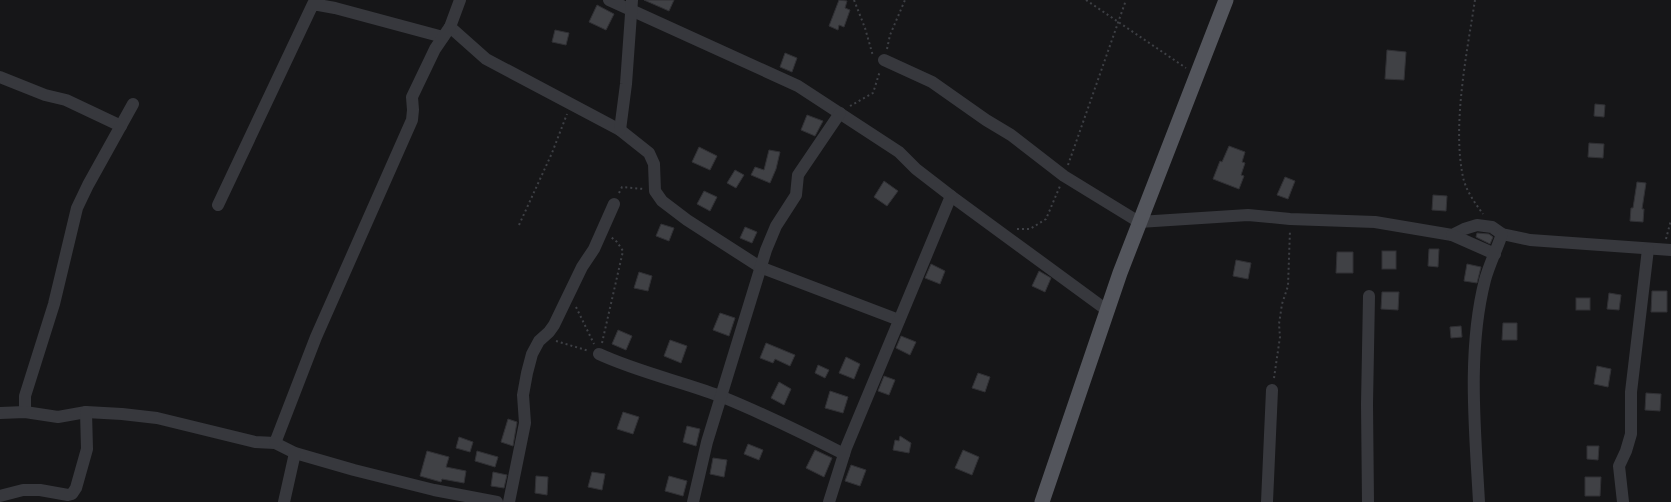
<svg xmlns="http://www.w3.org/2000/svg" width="1671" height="502" viewBox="0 0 1671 502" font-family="'DM Sans',sans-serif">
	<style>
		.building { fill: #404145; stroke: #303034 }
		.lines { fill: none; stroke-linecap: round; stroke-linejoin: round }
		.path { stroke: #3d3f44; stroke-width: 2; stroke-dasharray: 2 3; stroke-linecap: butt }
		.minor { stroke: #37383d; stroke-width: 12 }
		.major { stroke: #53555c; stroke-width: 15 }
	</style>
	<rect width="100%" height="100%" fill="#161618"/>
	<!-- building -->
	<g class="building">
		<path d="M644 0H674L669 11Z"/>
		<path d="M839 0 847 1 845 8 850 10 844 27 839 25 838 30 829 26Z"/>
		<path d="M597 5 614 14 606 30 589 22Z"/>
		<path d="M555 30 569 33 566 45 552 42Z"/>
		<path d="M1387 50 1406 52 1404 80 1385 79Z"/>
		<path d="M785 53 797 58 792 72 780 67Z"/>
		<path d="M1595 104 1605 105 1604 117 1594 116Z"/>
		<path d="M807 115 823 121 815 136 801 130Z"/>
		<path d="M1589 143 1604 144 1603 158 1588 157Z"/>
		<path d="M1229 146 1245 152 1242 162 1245 163 1241 175 1244 176 1239 189 1213 179 1220 161 1222 162Z"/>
		<path d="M699 147 717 156 710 170 692 162Z"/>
		<path d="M769 150 780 152 776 169 770 183 751 175 755 167 764 170Z"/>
		<path d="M735 170 744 175 736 188 727 183Z"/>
		<path d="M1285 177 1295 181 1288 199 1277 195Z"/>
		<path d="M884 181 898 191 887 206 874 197Z"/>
		<path d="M1637 182 1646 183 1642 209H1644L1643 222 1630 221 1631 208H1633Z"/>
		<path d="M704 191 717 197 710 211 697 204Z"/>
		<path d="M1433 195 1447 196 1446 211 1432 210Z"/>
		<path d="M661 224 674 228 669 241 656 236Z"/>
		<path d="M745 227 757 232 752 243 740 238Z"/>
		<path d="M1477 233 1489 234 1493 237 1490 244 1476 237Z"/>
		<path d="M1429 249H1439L1438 267 1428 266Z"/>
		<rect x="1382" y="251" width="14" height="18"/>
		<path d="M1337 252H1353V273H1336Z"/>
		<path d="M1236 260 1251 263 1248 279 1233 276Z"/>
		<path d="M931 264 945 271 940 284 925 278Z"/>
		<path d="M1467 264 1481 267 1477 283 1464 281Z"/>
		<path d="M1039 271 1051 278 1045 292 1032 286Z"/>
		<path d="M639 272 652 276 648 291 634 288Z"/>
		<path d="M1652 291H1667V312H1651Z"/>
		<path d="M1382 292H1399L1398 310 1381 309Z"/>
		<path d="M1609 293 1621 295 1619 310 1607 309Z"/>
		<rect x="1576" y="298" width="14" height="12"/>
		<path d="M720 313 735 318 729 336 713 330Z"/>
		<path d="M1503 323H1517V340H1502Z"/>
		<path d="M1461 326 1462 337 1451 338 1450 327Z"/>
		<path d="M618 330 632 336 626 350 612 344Z"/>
		<path d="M901 336 916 342 910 355 896 348Z"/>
		<path d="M670 340 687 346 681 363 664 356Z"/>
		<path d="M766 343 795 355 790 366 775 359 773 363 760 358Z"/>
		<path d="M846 357 860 364 854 379 839 373Z"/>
		<path d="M818 365 829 370 825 378 815 373Z"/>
		<path d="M1597 366 1611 369 1608 387 1594 384Z"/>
		<path d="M978 373 990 377 985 392 972 388Z"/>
		<path d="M884 376 895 380 889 395 878 391Z"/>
		<path d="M779 382 791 389 784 405 771 398Z"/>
		<path d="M830 391 848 397 843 413 825 408Z"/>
		<path d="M1646 393 1661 394 1660 411 1645 410Z"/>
		<path d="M623 412 639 417 633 434 617 429Z"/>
		<path d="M508 419 517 422 513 446 501 442Z"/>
		<path d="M687 426 700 429 696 446 683 442Z"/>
		<path d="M900 436 911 443 909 453 893 450 895 440 899 441Z"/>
		<path d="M459 437 473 442 470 452 456 448Z"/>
		<path d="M748 444 763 450 759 460 744 454Z"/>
		<path d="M1587 446H1599L1598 460 1587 459Z"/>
		<path d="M815 450 832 458 824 477 806 468Z"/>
		<path d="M963 450 979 457 972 475 955 468Z"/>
		<path d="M427 451 449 457 446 467 466 471 464 483 442 479 441 482 420 476Z"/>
		<path d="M477 451 498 457 495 467 475 461Z"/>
		<path d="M713 458 727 460 724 477 710 474Z"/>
		<path d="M851 465 866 470 860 486 845 481Z"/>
		<path d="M493 472 507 475 504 488 491 486Z"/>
		<path d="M592 472 605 474 602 490 588 487Z"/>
		<path d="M536 476 548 477 547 495 535 493Z"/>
		<path d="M669 476 687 481 683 496 665 491Z"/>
		<path d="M1585 477H1601L1600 496H1585Z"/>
	</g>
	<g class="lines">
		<!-- path -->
		<g class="path">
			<path d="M854 0 865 28 873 56"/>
			<path d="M1086 0 1186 68"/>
			<path d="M1475 0C1467 52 1452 125 1463 177 1466 191 1475 203 1483 214"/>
			<path d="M887 49 890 35 905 0"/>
			<path d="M850 106 873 93 880 71"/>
			<path d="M1068 165 1126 0"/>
			<path d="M619 193 622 187 644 189"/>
			<path d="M519 225 552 153 567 114"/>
			<path d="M1017 229H1030L1046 219 1060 186"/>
			<path d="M1666 239 1671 220"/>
			<path d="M576 307 594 344"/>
			<path d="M556 341 589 351"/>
			<path d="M602 343 623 251 617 242 611 237"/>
			<path d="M1274 378 1280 337 1279 324 1282 304 1288 286 1290 230"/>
		</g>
		<!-- minor -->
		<g class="minor">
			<path d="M609 0 798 86 899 152 916 169 951 196 1108 311"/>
			<path d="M450 27 486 59 620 130 649 153 654 164 655 191 662 201 687 220 760 267 899 320"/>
			<path d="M884 60 932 82 986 120 1011 135 1064 176 1139 222 1248 215 1290 219 1375 222 1452 235 1464 229 1477 225 1492 227 1502 234 1530 240 1671 250"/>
			<path d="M0 77 45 95 66 100 121 126"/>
			<path d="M620 130 626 84 632 0"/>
			<path d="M218 205 313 4 335 8 443 37"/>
			<path d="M1452 235 1495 254"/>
			<path d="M599 354C638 372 680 381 720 396 762 413 803 433 844 454"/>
			<path d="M25 412V396L54 304 77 208 88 185 133 104"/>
			<path d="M0 413 25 412 58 417 86 412 122 414 157 418 255 442 275 443 295 453 354 470 434 490 497 502"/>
			<path d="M275 443 316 337 412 120 413 110 412 97 435 49 450 27 460 0"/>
			<path d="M0 496 23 490H40L68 495 72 494 76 488 87 449 86 412"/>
			<path d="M284 502 295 453"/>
			<path d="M509 502 525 423 523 395 527 373 532 354 539 341 549 332 554 325 582 267 594 249 614 204"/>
			<path d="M693 502 707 442 766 250 776 226 796 195 798 175 840 113"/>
			<path d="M829 502 846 448 951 196"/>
			<path d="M1267 502 1272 390"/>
			<path d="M1368 502 1367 404 1369 296"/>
			<path d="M1479 502C1475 430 1467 350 1485 280 1489 265 1497 249 1502 234"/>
			<path d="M1623 502 1619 466 1626 451 1631 434V392L1648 249"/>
		</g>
		<!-- major -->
		<path class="major" d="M1042 502 1120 273 1226 0"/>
	</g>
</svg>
